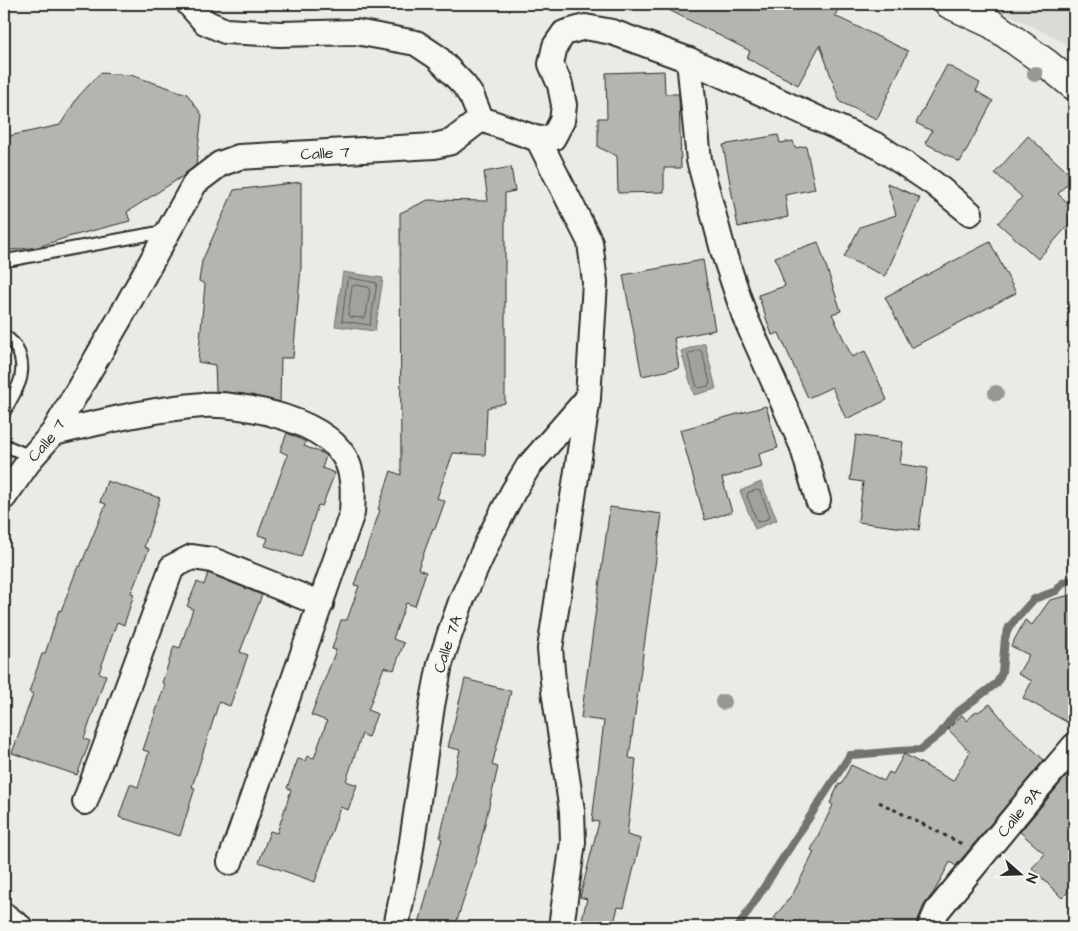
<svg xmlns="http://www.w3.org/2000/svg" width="1078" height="931" viewBox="0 0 1078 931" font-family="'Architects Daughter',sans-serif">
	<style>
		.built { fill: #dadad6 }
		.water { fill: #a1a19e; stroke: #727270 }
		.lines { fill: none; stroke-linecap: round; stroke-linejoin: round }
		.shore { stroke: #5a5a59; stroke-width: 1 }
		.stream { stroke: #727270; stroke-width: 8 }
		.building { fill: #b4b4b1; stroke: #2b2b2b }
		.service-casing { stroke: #2b2b2b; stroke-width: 15 }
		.minor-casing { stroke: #2b2b2b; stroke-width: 28 }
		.secondary-casing { stroke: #2b2b2b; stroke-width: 31 }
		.path { stroke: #2b2b2b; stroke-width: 3; stroke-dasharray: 4 4; stroke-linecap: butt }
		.service { stroke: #f6f6f2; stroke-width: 11 }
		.minor { stroke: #f6f6f2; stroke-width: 24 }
		.secondary { stroke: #f6f6f2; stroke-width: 28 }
		.tree { fill: #979795 }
		.labels { text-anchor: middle; stroke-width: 4.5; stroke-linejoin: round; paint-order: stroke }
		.street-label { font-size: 16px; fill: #2b2b2b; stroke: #f6f6f2 }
	</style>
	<rect width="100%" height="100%" fill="#eaeae6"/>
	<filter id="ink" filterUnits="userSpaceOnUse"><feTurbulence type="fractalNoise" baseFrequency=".02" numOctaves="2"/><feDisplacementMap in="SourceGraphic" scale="10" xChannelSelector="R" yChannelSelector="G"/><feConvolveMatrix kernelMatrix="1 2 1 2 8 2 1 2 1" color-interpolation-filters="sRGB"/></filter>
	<g filter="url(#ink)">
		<!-- built -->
		<path class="built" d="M988 4H1074V53L1062 41Z"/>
		<!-- water -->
		<g class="water">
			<path d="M343 272 383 278 375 331 335 326Z"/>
			<path d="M705 343 716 389 694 395 681 351Z"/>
			<path d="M761 482 777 520 755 529 740 491Z"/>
		</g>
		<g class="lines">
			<!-- shore -->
			<g class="shore">
				<path d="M350 278 377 283 370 325 342 321 347 280Z"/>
				<path d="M355 285 368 287 370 289 366 316 364 318 350 317 348 315 352 287Z"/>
				<path d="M699 350 702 352 710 383 708 386 699 388 697 387 688 356 689 354Z"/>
				<path d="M757 490 760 491 770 516 769 518 760 522 757 521 747 496 748 493Z"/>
			</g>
			<!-- stream -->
			<path class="stream" d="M738 927 850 755C873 754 896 750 920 750L940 734 955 714 997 683 1002 672 1005 638 1009 627 1034 599 1056 591 1064 582 1074 579"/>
		</g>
		<!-- building -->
		<g class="building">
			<path d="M657 4H828L838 9 835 16 908 51 877 119 840 102 820 45 798 85 747 58 750 51Z"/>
			<path d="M947 65 980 83 976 91 993 101 960 162 925 143 932 131 916 123Z"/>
			<path d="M664 71 665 94H679L681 168H664V192L618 193 617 156 598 147V118H607L606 73Z"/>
			<path d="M100 73 131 75 187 94 202 115 196 165 183 176 127 212 130 221 68 237 38 247 4 251V137L60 125 78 97Z"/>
			<path d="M778 135 780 143 793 141 795 148 806 146 815 189 785 195 788 217 738 227 723 145Z"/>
			<path d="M1028 136 1073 177 1058 194 1074 208V219L1038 259 998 223 1022 197 995 173Z"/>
			<path d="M511 167 515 191 505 193V403L487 408 485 455 453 453 437 498 445 501 435 529 433 528 418 569 426 572 415 606 406 603 393 639 404 643 394 670 384 667 368 710 377 714 368 737 362 734 346 781 357 785 348 810 340 807 315 882 259 862 270 831 277 833 291 790 287 788 298 759 305 761 307 756 314 758 327 721 311 715 336 650 332 649 341 620H347L359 586 354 585 380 510 378 509 391 471 401 475 400 213 428 200 488 201 484 172Z"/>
			<path d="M301 182V268L293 358H281L280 402 243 394 216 391 215 365 198 362 205 284 199 281 202 261 234 190Z"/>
			<path d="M887 183 920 198 885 276 844 257 860 227 896 215Z"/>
			<path d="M818 242 841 311 832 314 852 357 865 351 887 400 846 419 832 387 808 398 779 333 772 335 758 295 785 286 775 257Z"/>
			<path d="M990 242 1016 293 911 348 885 297Z"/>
			<path d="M703 260 715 330 674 338 679 368 642 376 623 275Z"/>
			<path d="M766 406 778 448 759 454 762 467 722 478 732 512 705 520 680 430Z"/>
			<path d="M287 433 306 442 304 446 322 453 326 456 322 468 335 473 322 506 318 505 301 557 265 546 268 538 258 535 272 494H273L288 455 280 451Z"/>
			<path d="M856 435 903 442 900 464 927 468 919 530 858 522 863 482 850 480Z"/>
			<path d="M107 481 160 498 144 547 149 549 131 593 134 594 124 625 117 622 99 673 106 675 84 739 90 741 77 775 12 753 33 694 29 692 42 654H45L59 610 61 611 78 566 80 567 106 504 100 502Z"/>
			<path d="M610 507 662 514 629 758 636 759 627 835 641 839 624 908 618 907 613 927H580L587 899 580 897 599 822 592 821 604 721 581 718Z"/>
			<path d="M208 573 262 595 240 652 248 655 230 706 219 702 192 787 195 788 180 836 119 817 130 784 138 787 149 752 143 750 165 684 162 683 174 646 180 648 193 609 187 606 197 582 204 585Z"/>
			<path d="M1074 594V726L1023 698 1032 681 1018 674 1029 655 1011 646 1025 620 1032 625 1050 600Z"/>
			<path d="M465 679 511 691 492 765 498 767 478 854 455 927H418L442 839 440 838 460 750 448 747Z"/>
			<path d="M990 704 1007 725 1044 760 958 863 956 866 950 862 934 892 924 905 915 927H788L774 918 794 892 814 852 811 850 833 805 830 803 839 784 841 785 851 765 884 781 889 772 893 774 904 754 953 781 970 752 948 729 962 715 967 721 976 711 978 712Z"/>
			<path d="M1074 767V886L1062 898 1032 868 1045 854 1020 832Z"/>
		</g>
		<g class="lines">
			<!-- service casing -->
			<g class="service-casing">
				<g id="service">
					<path d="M4 261 167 231"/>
					<path d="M4 336C18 343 24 361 21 376 20 386 9 403 4 412"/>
					<path d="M4 445 32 457"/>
				</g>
			</g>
			<!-- minor casing -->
			<g class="minor-casing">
				<g id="minor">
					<path d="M189 4 205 22 225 31 280 34 356 32 416 43 437 57 464 85 472 97 481 119"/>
					<path d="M689 60 699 160 724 254 745 317 802 445 818 500"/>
					<path d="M481 119 538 139 590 242 595 282 588 398 550 649 554 691 572 811 573 842 561 927"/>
					<path d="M538 139 553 138 562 121 564 105 560 85 551 64 555 46 564 33 585 27 612 32 689 60 878 146 933 183 970 213"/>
					<path d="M53 433C102 422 152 409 203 405 244 403 330 420 348 464 354 480 353 495 352 513L230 862"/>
					<path id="s1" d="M4 497 32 457 53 433 119 320 195 183 220 164 239 157 434 146 451 142 481 119"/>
					<path d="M85 802 172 567 192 557 212 560 321 604"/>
					<path d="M4 915 20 927"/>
					<path id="s2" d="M396 927 410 855 432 706 440 664 450 633 462 599 491 535 513 492 528 467 588 398"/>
					<path id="s3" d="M930 927 937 911 1034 793 1074 746"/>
				</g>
			</g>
			<!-- secondary casing -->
			<g class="secondary-casing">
				<path id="secondary" d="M949 4 992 24 1046 63 1074 86"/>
			</g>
			<!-- path -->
			<path class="path" d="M879 802 962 844"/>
			<!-- service -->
			<use href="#service" class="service"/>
			<!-- minor -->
			<use href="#minor" class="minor"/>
			<!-- secondary -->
			<use href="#secondary" class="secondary"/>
		</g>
		<!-- trees -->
		<g class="tree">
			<circle cx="1035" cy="74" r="8"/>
			<circle cx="996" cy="393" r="8"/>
			<circle cx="723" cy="702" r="8"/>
		</g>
	</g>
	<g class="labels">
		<!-- street labels -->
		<g class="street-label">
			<text dy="6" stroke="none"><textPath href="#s1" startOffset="506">Calle 7</textPath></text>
			<text dy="6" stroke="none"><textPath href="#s1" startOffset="71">Calle 7</textPath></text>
			<text dy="6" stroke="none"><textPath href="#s2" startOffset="288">Calle 7A</textPath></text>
			<text dy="6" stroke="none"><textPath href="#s3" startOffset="146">Calle 9A</textPath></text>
		</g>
	</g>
	<!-- margin -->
	<rect width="1078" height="931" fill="none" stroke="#f6f6f2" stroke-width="20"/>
	<rect x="10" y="10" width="1058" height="911" fill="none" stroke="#2b2b2b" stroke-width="2" filter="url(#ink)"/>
	<!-- north arrow -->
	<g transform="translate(1020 874) rotate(110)" stroke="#f6f6f2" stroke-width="4" paint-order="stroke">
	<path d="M0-4L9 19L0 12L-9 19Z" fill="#2b2b2b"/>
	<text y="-8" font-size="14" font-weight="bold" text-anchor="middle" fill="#2b2b2b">N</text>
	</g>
</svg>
